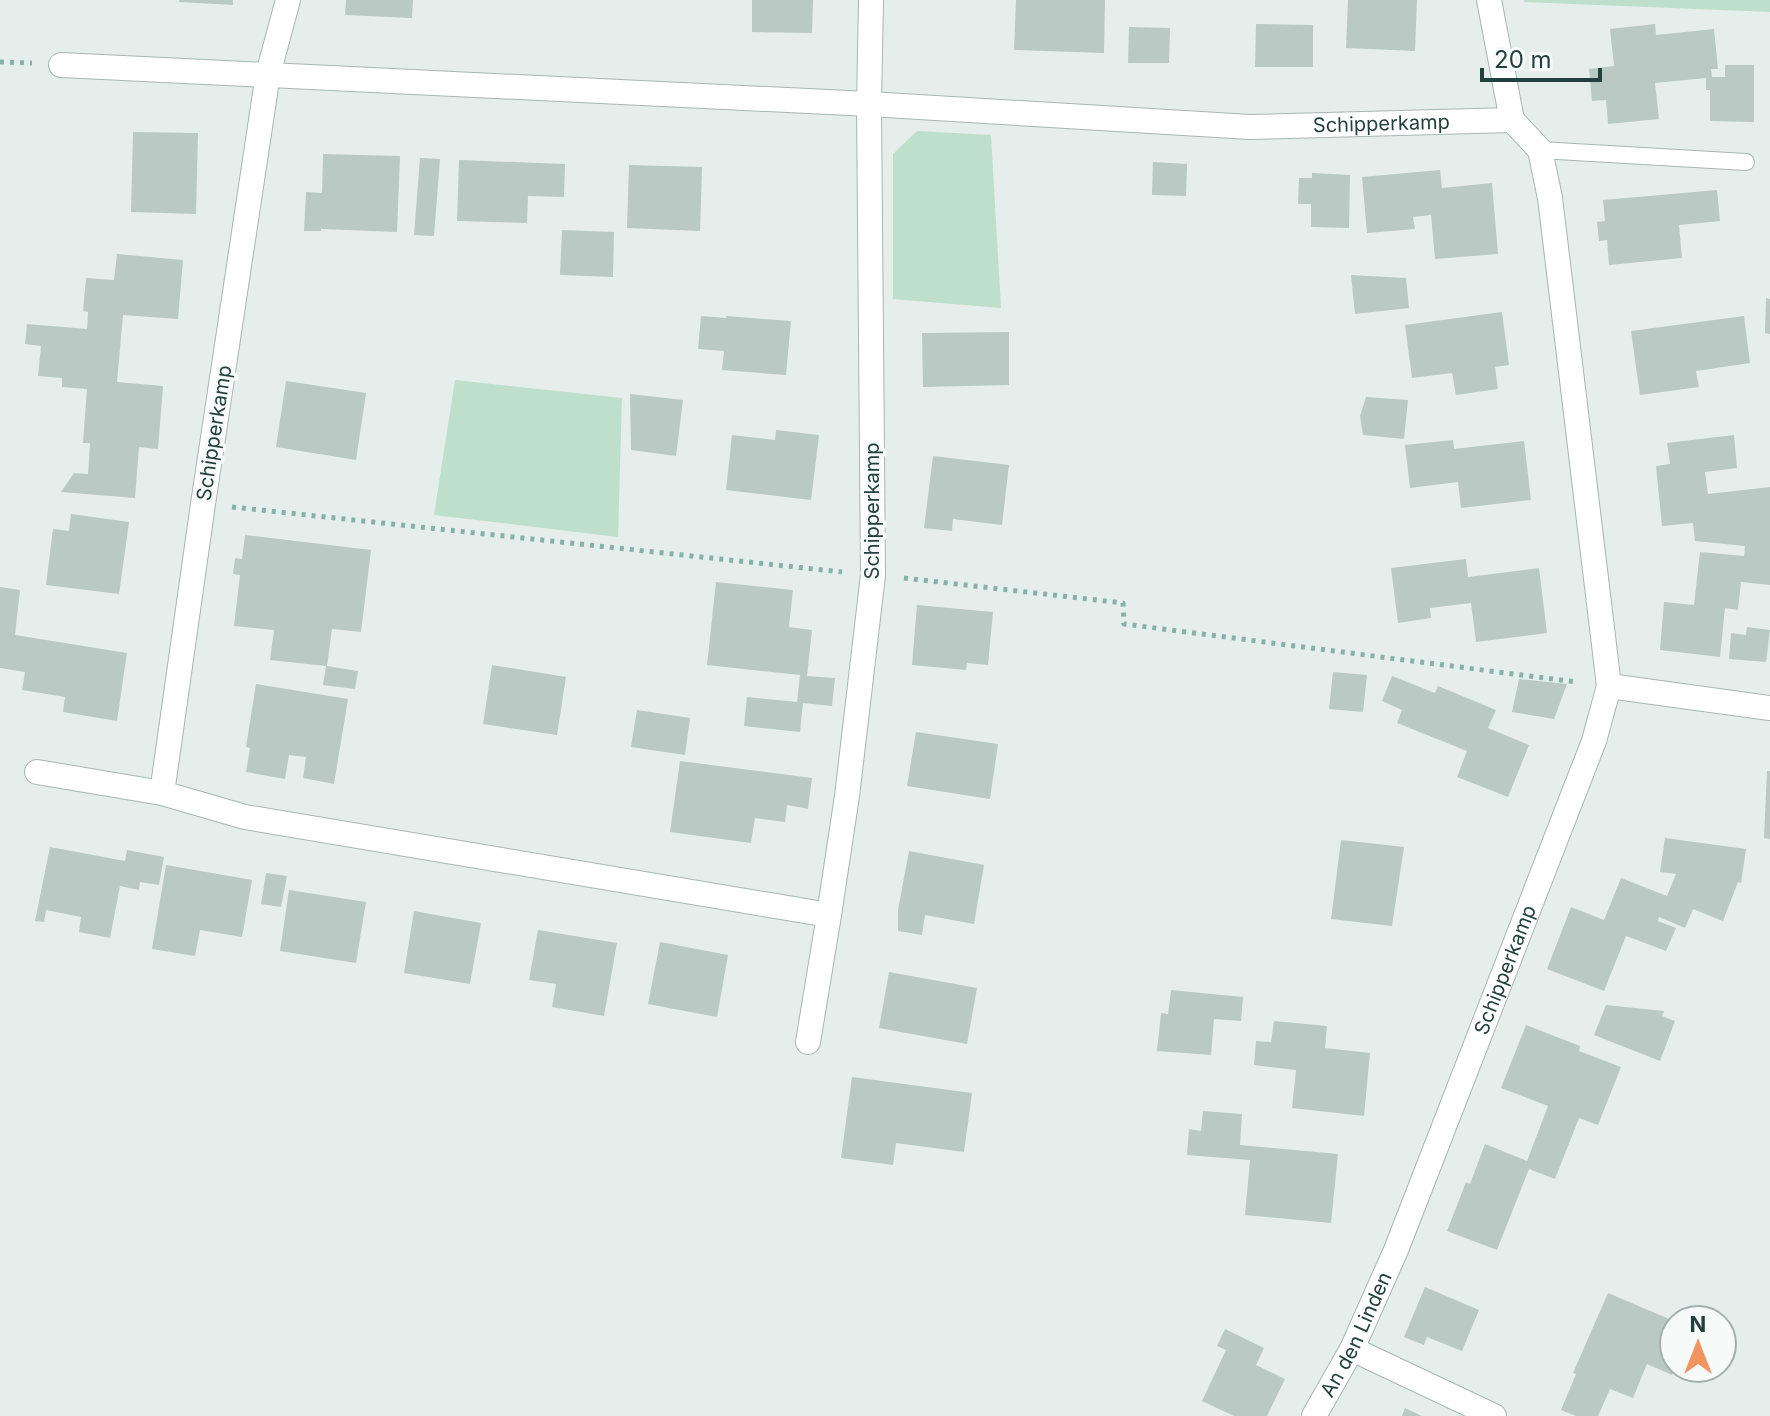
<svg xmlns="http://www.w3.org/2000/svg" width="1770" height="1416" viewBox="0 0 1770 1416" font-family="Inter,sans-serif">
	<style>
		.green { fill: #bedfcb }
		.building { fill: #bac9c4 }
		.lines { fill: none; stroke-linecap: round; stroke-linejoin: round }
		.service-casing { stroke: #a7b6b3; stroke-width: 18 }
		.minor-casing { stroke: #a7b6b3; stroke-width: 26 }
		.path { stroke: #86b1a9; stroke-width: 5; stroke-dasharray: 4 6; stroke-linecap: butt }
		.service { stroke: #fff; stroke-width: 16 }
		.minor { stroke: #fff; stroke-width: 24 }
		.labels { text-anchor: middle; stroke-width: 7; stroke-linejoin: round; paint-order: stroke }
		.street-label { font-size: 20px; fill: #24403c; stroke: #f6faf9 }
	</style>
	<rect width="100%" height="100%" fill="#e5eeeb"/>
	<!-- green -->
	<g class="green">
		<path d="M1524 0H1770V12L1524 2Z"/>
		<path d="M917 131 991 135 1001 308 893 299V154Z"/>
		<path d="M455 380 622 398 618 537 434 515Z"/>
	</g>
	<!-- building -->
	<g class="building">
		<path d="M179 0H233V5L179 2Z"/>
		<path d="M346 0H413L412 18 345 15Z"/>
		<path d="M752 0H813L812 33 752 32Z"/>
		<path d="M1016 0H1105L1104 53 1014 50Z"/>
		<path d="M1348 0H1417L1415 51 1346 48Z"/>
		<path d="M1256 24 1313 25V67H1255Z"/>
		<path d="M1655 24 1656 35 1714 29 1718 69H1711L1712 77H1725V65H1754V122L1710 121V90H1706V78L1655 83 1659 119 1608 124 1606 100 1592 101 1589 69 1614 66 1610 29Z"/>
		<path d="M1129 27 1170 28 1169 63H1128Z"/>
		<path d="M133 132 198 133 196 214 131 212Z"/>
		<path d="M323 154 400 156 397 232 321 229V231H304L306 192 322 193Z"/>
		<path d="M420 158 440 159 434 236 414 235Z"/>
		<path d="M459 160 565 164 564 197 528 196 527 223 457 221Z"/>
		<path d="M1153 162 1187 164 1186 196 1152 195Z"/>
		<path d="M629 165 702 167 700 231 627 228Z"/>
		<path d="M1440 170 1442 188 1492 183 1498 254 1435 259 1431 215 1413 217 1415 229 1367 233 1362 177Z"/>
		<path d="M1312 173 1350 175 1349 228 1311 227V204H1298L1299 178H1312Z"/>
		<path d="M1717 190 1720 221 1679 225 1682 258 1609 265 1607 240 1599 241 1597 222 1605 221 1603 200Z"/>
		<path d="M562 230 614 232 613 277 560 275Z"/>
		<path d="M117 254 183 260 178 319 123 315 117 382 163 386 158 449 139 447 135 498 61 492 74 473 88 474 90 443H83L87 389 62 387V378L38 376 41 346 25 344 27 324 87 329 88 312 83 311 86 278 114 280Z"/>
		<path d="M1351 275 1406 278 1409 308 1355 314Z"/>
		<path d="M1766 298 1770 299V334L1765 333Z"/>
		<path d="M1502 312 1509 365 1495 367 1498 389 1456 395 1452 373 1412 378 1405 325Z"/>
		<path d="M701 316 726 318V316L791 321 786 375 722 370 724 351 698 349Z"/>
		<path d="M1744 316 1750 363 1696 371 1699 387 1640 395 1631 331Z"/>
		<path d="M1009 332V385L923 387 922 333Z"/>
		<path d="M286 381 366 393 356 460 276 447Z"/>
		<path d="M630 394 683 400 676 456 631 450Z"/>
		<path d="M1366 397 1408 400 1404 439 1363 435 1360 416Z"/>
		<path d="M776 430 819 435 811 500 726 490 732 435 775 440Z"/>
		<path d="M1734 435 1737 468 1705 472 1708 494 1770 487V585L1741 582 1738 610 1725 608 1720 657 1660 650 1664 602 1694 605 1700 552 1744 556 1745 546 1695 541 1693 523 1662 526 1656 466 1670 464 1667 443Z"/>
		<path d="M1453 440 1454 449 1524 441 1531 500 1461 508 1458 482 1410 488 1405 445Z"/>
		<path d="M933 456 1009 465 1002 525 953 519 952 531 924 528Z"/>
		<path d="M71 514 129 522 119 594 46 585 53 529 69 531Z"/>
		<path d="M245 535 371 550 361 632 332 629 327 666 358 671 355 689 323 685 326 666 270 660 274 630 234 626 240 575 233 574 235 558 242 559Z"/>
		<path d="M1466 559 1468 577 1539 568 1547 633 1476 642 1471 603 1430 608 1431 618 1398 623 1391 568Z"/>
		<path d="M716 582 793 590 789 627 812 630 807 676 835 678 832 706 803 703 800 732 744 726 747 697 797 702 800 675 707 665Z"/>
		<path d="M0 587 20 590 15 635 127 653 117 721 63 712 65 697 22 690 25 672 0 668Z"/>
		<path d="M917 605 993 612 988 665 967 663 966 670 912 665Z"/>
		<path d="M1747 627 1770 630 1766 662 1729 659 1731 633 1746 635Z"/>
		<path d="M492 665 566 677 557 735 483 724Z"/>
		<path d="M1333 672 1367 675 1363 712 1329 709Z"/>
		<path d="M1392 676 1435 693 1438 686 1496 710 1488 728 1529 745 1508 797 1457 777 1467 751 1397 723 1402 710 1382 701Z"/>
		<path d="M1519 679 1567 684 1554 719 1512 712Z"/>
		<path d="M256 684 348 699 334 784 303 778 306 757 289 755 285 779 246 772 250 748 246 747Z"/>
		<path d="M637 710 690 718 685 755 631 747Z"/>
		<path d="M916 732 998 744 990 799 907 786Z"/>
		<path d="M680 761 812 778 808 809 787 805 785 822 755 818 751 843 670 832Z"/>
		<path d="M1767 771H1770V839L1764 838Z"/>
		<path d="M1665 838 1746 849 1741 883 1738 882 1723 921 1693 909 1685 928 1659 917 1658 921 1676 928 1666 951 1626 936 1604 991 1547 969 1571 907 1604 920 1621 878 1667 896 1676 874 1660 872Z"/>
		<path d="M1341 840 1404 847 1392 926 1331 919Z"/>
		<path d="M50 847 125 861 127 850 164 857 159 885 140 882 139 890 120 886 110 938 79 932 81 917 46 910 44 922 35 921Z"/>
		<path d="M909 851 984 865 974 924 925 915 922 935 898 931V910Z"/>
		<path d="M166 865 252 880 242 937 200 930 195 956 152 949Z"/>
		<path d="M266 873 287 876 281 907 261 904Z"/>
		<path d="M289 890 366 902 356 963 280 951Z"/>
		<path d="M414 911 481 923 470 984 404 973Z"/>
		<path d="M538 930 617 943 604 1016 552 1007 556 984 529 980Z"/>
		<path d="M660 942 728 955 717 1017 648 1004Z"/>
		<path d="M889 972 977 988 967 1044 879 1028Z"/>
		<path d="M1171 990 1243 997 1241 1021 1214 1019 1211 1055 1157 1051 1161 1013 1168 1014Z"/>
		<path d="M1606 1005 1664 1011 1662 1016 1675 1021 1660 1061 1594 1035Z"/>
		<path d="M1274 1021 1327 1026 1325 1048 1370 1053 1364 1116 1292 1108 1296 1070 1254 1065 1256 1041 1271 1042Z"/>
		<path d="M1526 1025 1580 1046 1579 1051 1621 1067 1598 1125 1579 1118 1555 1179 1529 1169 1497 1250 1447 1231 1466 1182 1470 1184 1485 1144 1527 1161 1548 1106 1501 1088Z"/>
		<path d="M852 1077 972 1093 964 1152 896 1143 893 1165 841 1158Z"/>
		<path d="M1203 1111 1242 1114 1240 1145 1338 1154 1331 1223 1245 1215 1250 1160 1187 1155 1189 1129 1201 1131Z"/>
		<path d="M1425 1287 1479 1310 1462 1351 1427 1337 1424 1345 1404 1337Z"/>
		<path d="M1608 1293 1674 1321 1675 1368 1672 1375 1647 1364 1633 1398 1610 1389 1598 1416H1576L1561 1410 1576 1374 1573 1373Z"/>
		<path d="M1225 1329 1264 1348 1256 1365 1285 1379 1267 1416H1234L1202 1401 1226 1350 1217 1346Z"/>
		<path d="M1405 1408 1422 1416H1402Z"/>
	</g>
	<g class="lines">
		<!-- service casing -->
		<g class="service-casing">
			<path id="service" d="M1540 150 1746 162"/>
		</g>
		<!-- minor casing -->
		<g class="minor-casing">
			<g id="minor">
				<path d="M288 0 268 74 203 504 162 793 245 817 829 915 847 796 873 575 869 104 871 0"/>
				<path id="s1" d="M61 65 869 104 1250 127 1512 120"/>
				<path d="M1609 686 1770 708"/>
				<path d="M37 772 162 793"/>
				<path d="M808 1042 829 915"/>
				<path d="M1352 1349 1494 1416"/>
				<path id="s2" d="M1314 1416 1352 1349 1396 1250 1594 741 1609 686 1550 198 1540 150 1512 120 1489 0"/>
			</g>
		</g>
		<!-- path -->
		<g class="path">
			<path d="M0 62 32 63"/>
			<path d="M232 507 842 572"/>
			<path d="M904 578 1123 603 1124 624 1576 682"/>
		</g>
		<!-- service -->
		<use href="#service" class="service"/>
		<!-- minor -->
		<use href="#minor" class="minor"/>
	</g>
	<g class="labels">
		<!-- street labels -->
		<g class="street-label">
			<text dy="7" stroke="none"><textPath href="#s1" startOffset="1322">Schipperkamp</textPath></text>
			<text transform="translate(214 433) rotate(-81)" y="7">Schipperkamp</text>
			<text transform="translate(872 511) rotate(-90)" y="7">Schipperkamp</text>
			<text dy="7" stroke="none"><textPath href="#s2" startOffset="486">Schipperkamp</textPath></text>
			<text dy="7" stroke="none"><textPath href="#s2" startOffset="92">An den Linden</textPath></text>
		</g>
	</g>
	<!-- north arrow -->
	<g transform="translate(1698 1344)"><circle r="38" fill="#f6faf9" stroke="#a2b0ad" stroke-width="2"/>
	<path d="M0-6L14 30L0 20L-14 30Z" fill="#f19460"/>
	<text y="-12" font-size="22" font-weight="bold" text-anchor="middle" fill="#24403c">N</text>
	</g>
	<!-- scale -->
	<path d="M1482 68v12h118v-12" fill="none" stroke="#24403c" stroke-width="4"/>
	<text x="1494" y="68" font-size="24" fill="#24403c" stroke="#f6faf9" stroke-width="6" paint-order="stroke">20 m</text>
</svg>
